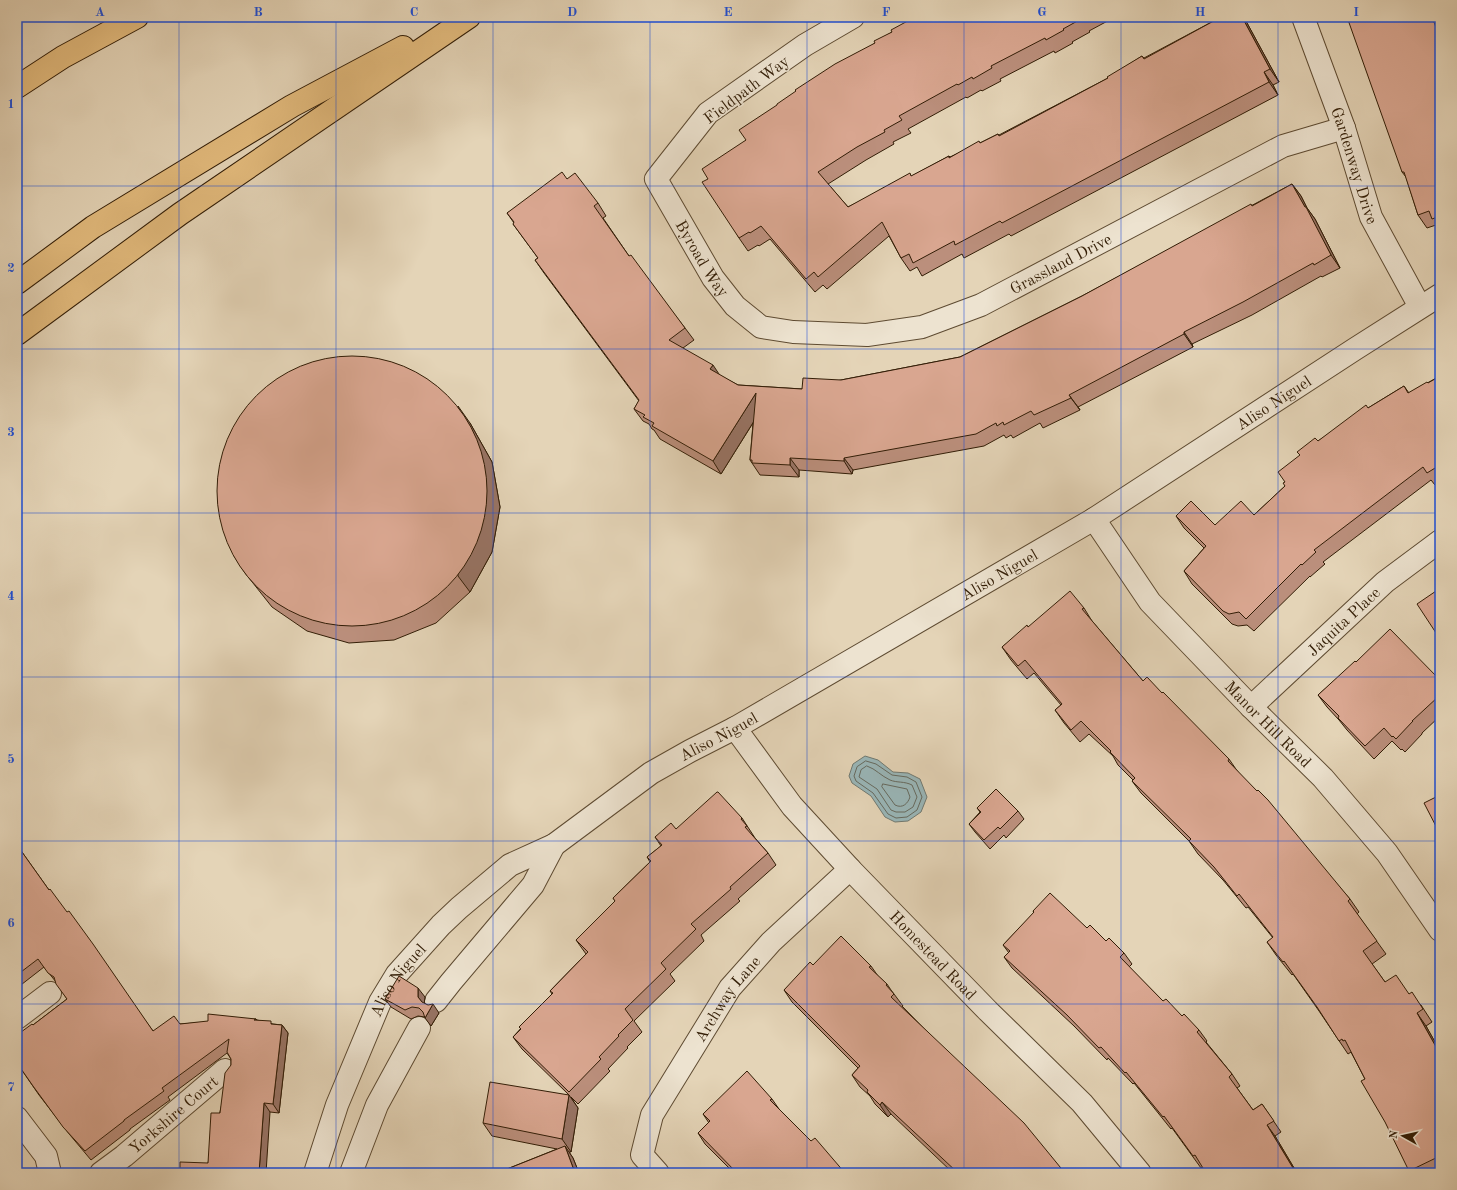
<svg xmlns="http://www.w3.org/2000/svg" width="1457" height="1190" viewBox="0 0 1457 1190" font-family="'Old Standard TT',serif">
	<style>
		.water { fill: #99b6b8; stroke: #707971 }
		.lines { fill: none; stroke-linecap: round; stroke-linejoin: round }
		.shore { stroke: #666a5f; stroke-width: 1 }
		.minor-casing { stroke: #5e4b32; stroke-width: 24 }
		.tertiary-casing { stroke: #5e4b32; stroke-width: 24 }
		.motorway-casing { stroke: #321d06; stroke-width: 24 }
		.minor { stroke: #ede3d0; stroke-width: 22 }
		.tertiary { stroke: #ede3d0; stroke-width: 22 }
		.motorway { stroke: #e2ba7c; stroke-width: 22 }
		.wall { fill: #bb8f7c; stroke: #321d06 }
		.shaded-wall { fill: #987465; stroke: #321d06 }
		.building { fill: #d9a690; stroke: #321d06 }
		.grid { fill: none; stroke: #1d4ed8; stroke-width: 1; stroke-opacity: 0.55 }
		.labels { text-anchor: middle; stroke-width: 3; stroke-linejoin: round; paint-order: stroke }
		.street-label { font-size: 16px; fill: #321d06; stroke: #ede3d0 }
		.neatline { fill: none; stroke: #1d4ed8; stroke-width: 1.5 }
		.grid-label { font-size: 13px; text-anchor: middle; font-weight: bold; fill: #1d4ed8 }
	</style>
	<rect width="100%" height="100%" fill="#e4d4b7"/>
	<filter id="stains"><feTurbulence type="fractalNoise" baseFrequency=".005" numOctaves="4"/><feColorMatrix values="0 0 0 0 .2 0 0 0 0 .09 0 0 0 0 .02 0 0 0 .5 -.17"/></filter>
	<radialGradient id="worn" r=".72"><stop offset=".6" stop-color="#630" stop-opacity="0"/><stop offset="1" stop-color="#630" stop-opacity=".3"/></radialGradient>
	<!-- water -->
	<path class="water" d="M865 756 878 760 893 772 908 773 920 779 927 797 921 812 908 821 895 822 885 817 871 796 852 783 849 776 853 764Z"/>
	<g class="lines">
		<!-- shore -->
		<g class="shore">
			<path d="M866 761 876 764 892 775 907 777 916 782 922 797 917 810 907 817 896 818 888 814 873 793 856 781 854 776 857 767Z"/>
			<path d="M867 766C876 769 881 776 890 780 897 783 904 781 912 785L917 797 913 807 905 812H896L891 810 877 789 859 777 861 770Z"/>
			<path d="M883 784 907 789 910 797C908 803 903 809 895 805L882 787Z"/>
		</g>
		<!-- minor casing -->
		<g class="minor-casing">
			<g id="minor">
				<path id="s1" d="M853 17 805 45 708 113 656 179 713 278 735 306 761 327 793 332 867 335 922 327 981 305 1283 146 1344 128"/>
				<path id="s2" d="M1303 17 1344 128 1371 217 1420 307"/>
				<path id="s3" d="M1094 519 1150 602 1251 707 1323 778 1387 853 1440 930"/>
				<path id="s4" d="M1251 707 1385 582 1440 541"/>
				<path id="s5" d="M735 728 792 806 850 869 988 1011 1082 1103 1140 1173"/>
				<path d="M17 1018 50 993"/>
				<path d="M17 1118 46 1156 50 1173"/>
				<path id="s6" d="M101 1173 124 1156 225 1070"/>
				<path id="s7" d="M658 1173 642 1155 652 1115 730 988 771 942 850 869"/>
			</g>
		</g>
		<!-- tertiary casing -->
		<g class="tertiary-casing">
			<g id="tertiary">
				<path d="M436 1001 451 982 533 885 554 845"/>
				<path id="s8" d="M315 1173 337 1105 380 1002 397 974 441 925 459 908 510 865 554 845 651 773 690 751 735 728 1094 519 1355 349 1440 295"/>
				<path d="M351 1173 377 1105 419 1028"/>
			</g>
		</g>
		<!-- motorway casing -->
		<g class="motorway-casing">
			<g id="motorway">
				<path d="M17 87 63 57 137 17"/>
				<path d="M17 283 93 227 292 106 403 47"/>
				<path d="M17 334 180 214 469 17"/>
			</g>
		</g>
		<!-- minor -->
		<use href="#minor" class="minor"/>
		<!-- tertiary -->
		<use href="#tertiary" class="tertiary"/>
		<!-- motorway -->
		<use href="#motorway" class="motorway"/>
	</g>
	<!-- wall -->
	<g class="wall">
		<path d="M915 17H1115L1089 31 1090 32 1072 42 1073 43 1055 53 1054 51 1000 79 1001 81 982 91 981 90 967 98 966 97 908 129 911 133 893 142 894 144 866 160 828 184 848 207 912 176 949 156 950 157 980 143 998 134 999 135 1108 78 1142 56 1144 58 1221 17H1243L1247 23 1279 82 1273 85 1278 95 1011 236 1009 234 964 258 962 254 922 276 917 267 910 271 901 258 889 236 827 289 823 285 815 292 770 239 759 246 758 245 748 251 739 238 708 179 746 140 875 43Z"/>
		<path d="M1436 17 1440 27V231L1436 225 1427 228 1418 215 1406 177 1402 172Z"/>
		<path d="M567 179 598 203 606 216 603 218 629 256 685 328 694 340 683 348 719 375 738 385 802 389 841 380 960 357 1082 296 1292 184 1301 196 1307 208 1315 219 1340 268 1322 277 1321 276 1252 315 1192 344 1193 347 1078 407 1080 410 1043 428 1040 423 1013 438 1011 435 1006 438 1004 435 984 446 853 470 852 474 799 470V477L760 475 750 460 753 423 721 474 660 439 654 430 652 429 649 424 643 421 634 409 639 401 544 273 535 260 538 258 513 224 514 223 507 213Z"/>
		<path d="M1440 376V482L1435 485 1431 480 1323 562 1325 564 1310 577V576L1254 631 1247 625 1238 626 1232 624 1192 584 1184 571 1204 548 1184 528 1176 516 1215 525 1254 515 1285 486V482L1318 441 1368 408 1404 386 1409 393Z"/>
		<path d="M470 423 492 462 500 507 492 552 470 592 436 623 394 640 349 643 307 631 272 607 245 573 234 556Z"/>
		<path d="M1084 608 1092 621 1143 681 1229 759 1238 772 1350 899 1359 912 1357 914 1386 954 1372 964 1385 982 1409 994 1421 1005 1432 1022 1426 1026 1440 1051V1173H1411L1365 1079 1352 1054 1351 1052 1348 1054 1319 1011 1293 974 1292 975 1276 955 1267 942 1273 938 1248 907 1246 908 1223 880 1198 854 1189 841 1141 793 1132 781 1133 780 1118 765 1113 756 1089 734 1080 742 1064 723 1055 710 1061 705 1034 673 1027 679 1011 660 1002 647 1028 627Z"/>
		<path d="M1356 662 1440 680V716L1422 733V734L1405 752 1402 749 1401 750 1392 741 1374 759 1347 730 1339 720 1327 707 1318 695Z"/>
		<path d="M977 808 1018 811 1024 819 1006 838 1004 835 990 849 975 832 969 824 980 812Z"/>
		<path d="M742 818 755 838 768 853 776 865 738 899 740 901 701 935 704 941 670 974 675 981 634 1021 642 1032 627 1047 628 1048 608 1069 610 1071 578 1104 571 1097 578 1108 571 1152H569L573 1158 579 1173H497L557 1149 492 1136 483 1123 569 1095 522 1049 513 1037 552 994 550 991 586 954 576 940 615 901 613 898 650 862 647 857 661 846 655 837 676 829Z"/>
		<path d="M17 845 49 890 153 1031 180 1024 256 1019 257 1020 273 1024 282 1025 288 1033 279 1113 270 1112 208 1163 231 1065V1059L227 1053 168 1097 170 1100 130 1129V1130L91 1160 70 1135 39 1095 17 1063 33 1025 67 999 56 982 44 967 17 988Z"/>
		<path d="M1033 911 1087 928 1124 953 1132 964 1129 967 1163 1001 1199 1030 1207 1041 1206 1042 1232 1074 1240 1086 1237 1088 1253 1110 1262 1104 1281 1132 1275 1136 1297 1173H1206L1202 1167 1201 1168 1172 1128 1171 1129 1134 1083 1133 1084 1108 1058 1107 1060 1074 1026 1012 968 1004 957 1009 953 1003 945 1034 913Z"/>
		<path d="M813 965 871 966 878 976 887 984 891 990 903 1006H902L1065 1173H1068H953L891 1114 888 1117 875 1104 870 1096 860 1087 852 1075 858 1068 792 1002 784 990Z"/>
		<path d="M425 997 424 1003 439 1013 431 1026 425 1017 418 1016 411 1019 391 1007 385 999Z"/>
		<path d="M772 1099 779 1109 811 1141 845 1173H734L705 1144 698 1133 709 1123 703 1114Z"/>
	</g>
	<!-- shaded-wall -->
	<g class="shaded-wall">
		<path d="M1242 17H1243L1247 23 1279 82 1270 69Z"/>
		<path d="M1432 17H1436L1440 27V38Z"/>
		<path d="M1264 72 1273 85 1278 95 1269 82Z"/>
		<path d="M1292 184 1301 196 1307 208 1315 219 1340 268 1331 255Z"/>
		<path d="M1184 332 1192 344 1193 347 1184 334Z"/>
		<path d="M713 365 721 377 710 369Z"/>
		<path d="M756 393 764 405 721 474 713 461Z"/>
		<path d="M1069 395 1078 407 1080 410 1071 398Z"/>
		<path d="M458 406 470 423 492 462 500 507 492 552 470 592 458 576Z"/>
		<path d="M790 458 799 470V477L790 465Z"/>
		<path d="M844 458 853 470 852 474 844 461Z"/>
		<path d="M418 988 425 997 424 1005 418 997Z"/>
		<path d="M433 1004 439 1013 431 1026 425 1018Z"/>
		<path d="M1417 1013 1426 1026 1440 1051V1054Z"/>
		<path d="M282 1025 288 1033 279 1113 273 1104Z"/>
		<path d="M569 1095 578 1108 571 1152 562 1139Z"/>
		<path d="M882 1102 891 1114 888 1117 880 1105Z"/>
		<path d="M264 1103 270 1112 266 1173H259Z"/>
		<path d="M1267 1125 1275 1136 1297 1173H1296Z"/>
		<path d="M565 1146 573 1158 579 1173H575Z"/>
	</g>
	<!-- building -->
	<g class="building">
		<path d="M915 17H1082L1080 18 1081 19 1063 29 1064 30 1046 40 1045 38 991 66 992 68 973 79 972 77 958 85 957 84 899 116 902 120 884 130 885 132 857 147 818 172 848 207 910 173 911 176 949 156V158L979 141 980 143 998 134 999 136 1108 78 1107 77 1142 56 1144 59 1221 17H1242L1270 69 1264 72 1269 82 1002 223 1000 221 955 245 954 241 913 263 909 254 901 258 882 222 818 277 814 272 806 279 761 226 750 233 749 232 739 238 702 182 708 179 702 169 746 140 739 130 777 105V104L796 91 795 90 835 64 875 43 874 41 892 32 891 30Z"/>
		<path d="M1347 17H1432L1440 38V216L1432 219 1429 211 1418 215 1404 172H1402Z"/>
		<path d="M562 172 567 179 575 173 598 203 594 206 629 256 631 255 685 328 669 340 713 365 710 369 738 385 802 389 803 378 841 380 960 357 1082 296 1251 204 1252 206 1292 184 1305 207H1306L1331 255 1314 265 1313 263 1243 302 1184 332V334L1069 395 1071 398 1034 415 1031 411 1004 425 1003 422 997 426 996 423 976 434 844 458V461L790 458V465L752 463V460H750L756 393 713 461 652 426 654 423 643 417 645 415 634 409 639 400 535 260 538 258 513 224 514 222 507 213Z"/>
		<circle cx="352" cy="491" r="135"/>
		<path d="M1440 376V465L1427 473 1423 467 1314 550 1316 552 1302 565 1301 564 1246 619 1239 612 1229 614 1223 611 1184 571 1206 546 1176 516 1191 501 1215 525 1241 501 1254 515 1285 486 1283 483 1285 482 1278 472 1300 455 1297 452 1315 438 1318 441 1366 405 1368 408 1404 386 1408 393 1427 382 1428 383Z"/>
		<path d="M1439 589H1440V639L1417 604Z"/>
		<path d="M1070 591 1084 608 1082 609 1143 681 1147 677 1162 693 1163 692 1229 759 1228 761 1257 791 1258 790 1268 800 1350 899 1348 901 1377 941 1363 951 1385 982 1396 975 1409 994 1412 992 1423 1009 1417 1013 1440 1054V1156L1409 1171 1385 1122 1361 1081 1365 1079 1345 1040 1343 1041 1342 1039 1339 1041 1317 1007 1284 961 1283 962 1267 942 1273 937 1239 894 1237 896 1214 867 1189 841 1191 839 1132 781 1135 778 1110 752 1111 751 1081 721 1071 730 1055 710 1062 704 1025 660 1018 666 1002 647 1027 625 1028 627Z"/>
		<path d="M1390 629 1440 680V692L1438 694 1439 696 1412 721H1413L1396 739 1393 736 1392 737 1384 728 1365 746 1338 718 1339 716 1318 695 1355 661 1356 662Z"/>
		<path d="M996 789 1018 811 1000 829 998 827 984 840 969 824 981 812 977 808Z"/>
		<path d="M717 792H718L742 818 741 819 747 826 745 827 768 853 730 887 731 889 691 924 696 929 661 963 666 969 625 1009 633 1020 618 1035 619 1036 599 1057 601 1059 569 1092 513 1037 521 1029 519 1027 553 993 550 991 588 952 576 940 615 901 613 898 651 861 647 857 662 845 655 837 671 823 676 829Z"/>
		<path d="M1440 795V834L1424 803Z"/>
		<path d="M17 845 49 890 50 889 67 912 69 911 93 944 153 1031 174 1016 180 1024 208 1021V1014L256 1019 254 1020 271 1021V1024L282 1025 273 1104 264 1103 259 1173H180V1162L208 1163 211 1113H220L225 1073 231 1065V1059L227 1052 229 1039 162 1088 164 1091 124 1120V1121L85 1151 63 1127 33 1086 17 1063V1035L32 1024 33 1025 67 999 56 984 54 977 48 973 38 959 17 975Z"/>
		<path d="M1050 893 1087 928 1090 925 1106 941 1109 938 1124 953 1120 957 1163 1001 1166 999 1182 1016 1184 1014 1199 1030 1197 1032 1232 1074 1229 1077 1253 1110 1262 1104 1274 1121 1267 1125 1296 1173H1206L1195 1155 1193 1156 1164 1116 1163 1117 1126 1072 1125 1073 1101 1047 1099 1048 1067 1015 1004 957 1010 951 1003 945 1034 912 1033 911Z"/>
		<path d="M841 936 871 966 869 967 887 984 886 985 894 994 891 997 1024 1123 1065 1173 1067 1172 1068 1173H958L882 1102 880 1105 867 1092 868 1090 852 1075 860 1066 784 990 810 962 813 965Z"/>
		<path d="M399 976 418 988V997L422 1002 428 1005 433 1004 425 1018 423 1012 419 1008 412 1007 405 1010 385 999Z"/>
		<path d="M747 1071 772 1099 770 1100 811 1141 815 1138 845 1173H737L698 1133 710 1121 703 1114Z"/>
		<path d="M490 1082 569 1095 562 1139 483 1123Z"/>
		<path d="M565 1146 575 1173H497Z"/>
	</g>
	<!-- grid -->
	<path class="grid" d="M179 17V1173M336 17V1173M493 17V1173M650 17V1173M807 17V1173M964 17V1173M1121 17V1173M1278 17V1173M17 186H1440M17 349H1440M17 513H1440M17 677H1440M17 841H1440M17 1004H1440"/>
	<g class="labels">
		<!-- street labels -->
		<g class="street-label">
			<text transform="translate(746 89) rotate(-37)" y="6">Fieldpath Way</text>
			<text dy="6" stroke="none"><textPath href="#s2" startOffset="157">Gardenway Drive</textPath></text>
			<text dy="6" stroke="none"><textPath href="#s1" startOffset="350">Byroad Way</textPath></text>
			<text dy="6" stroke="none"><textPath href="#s1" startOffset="756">Grassland Drive</textPath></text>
			<text dy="6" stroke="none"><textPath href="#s8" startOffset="1267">Aliso Niguel</textPath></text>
			<text dy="6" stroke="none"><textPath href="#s8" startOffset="943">Aliso Niguel</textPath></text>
			<text dy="6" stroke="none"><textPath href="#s4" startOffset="126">Jaquita Place</textPath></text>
			<text dy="6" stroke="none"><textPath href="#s3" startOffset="270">Manor Hill Road</textPath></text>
			<text dy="6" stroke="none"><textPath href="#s8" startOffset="619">Aliso Niguel</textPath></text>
			<text dy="6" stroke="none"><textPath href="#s5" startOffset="302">Homestead Road</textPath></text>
			<text dy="6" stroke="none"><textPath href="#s8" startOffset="211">Aliso Niguel</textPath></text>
			<text dy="6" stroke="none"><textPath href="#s7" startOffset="204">Archway Lane</textPath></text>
			<text dy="6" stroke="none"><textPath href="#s6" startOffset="93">Yorkshire Court</textPath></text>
		</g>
	</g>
	<!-- margin -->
	<rect width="1457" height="1190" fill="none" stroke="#e4d4b7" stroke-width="44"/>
	<!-- north arrow -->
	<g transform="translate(1403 1136) rotate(278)" stroke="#ede3d0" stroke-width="3" paint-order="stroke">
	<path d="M0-3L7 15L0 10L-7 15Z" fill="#321d06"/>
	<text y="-6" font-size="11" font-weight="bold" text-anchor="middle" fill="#321d06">N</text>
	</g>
	<rect x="22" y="22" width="1413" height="1146" class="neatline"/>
	<g class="grid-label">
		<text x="100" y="16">A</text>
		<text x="258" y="16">B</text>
		<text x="414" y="16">C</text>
		<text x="572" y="16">D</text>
		<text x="728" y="16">E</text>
		<text x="886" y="16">F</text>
		<text x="1042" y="16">G</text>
		<text x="1200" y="16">H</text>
		<text x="1356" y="16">I</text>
		<text x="11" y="108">1</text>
		<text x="11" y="272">2</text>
		<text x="11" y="436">3</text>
		<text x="11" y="600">4</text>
		<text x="11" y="763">5</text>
		<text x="11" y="927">6</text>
		<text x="11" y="1091">7</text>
	</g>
	<rect width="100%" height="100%" filter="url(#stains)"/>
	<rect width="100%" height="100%" fill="url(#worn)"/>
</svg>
